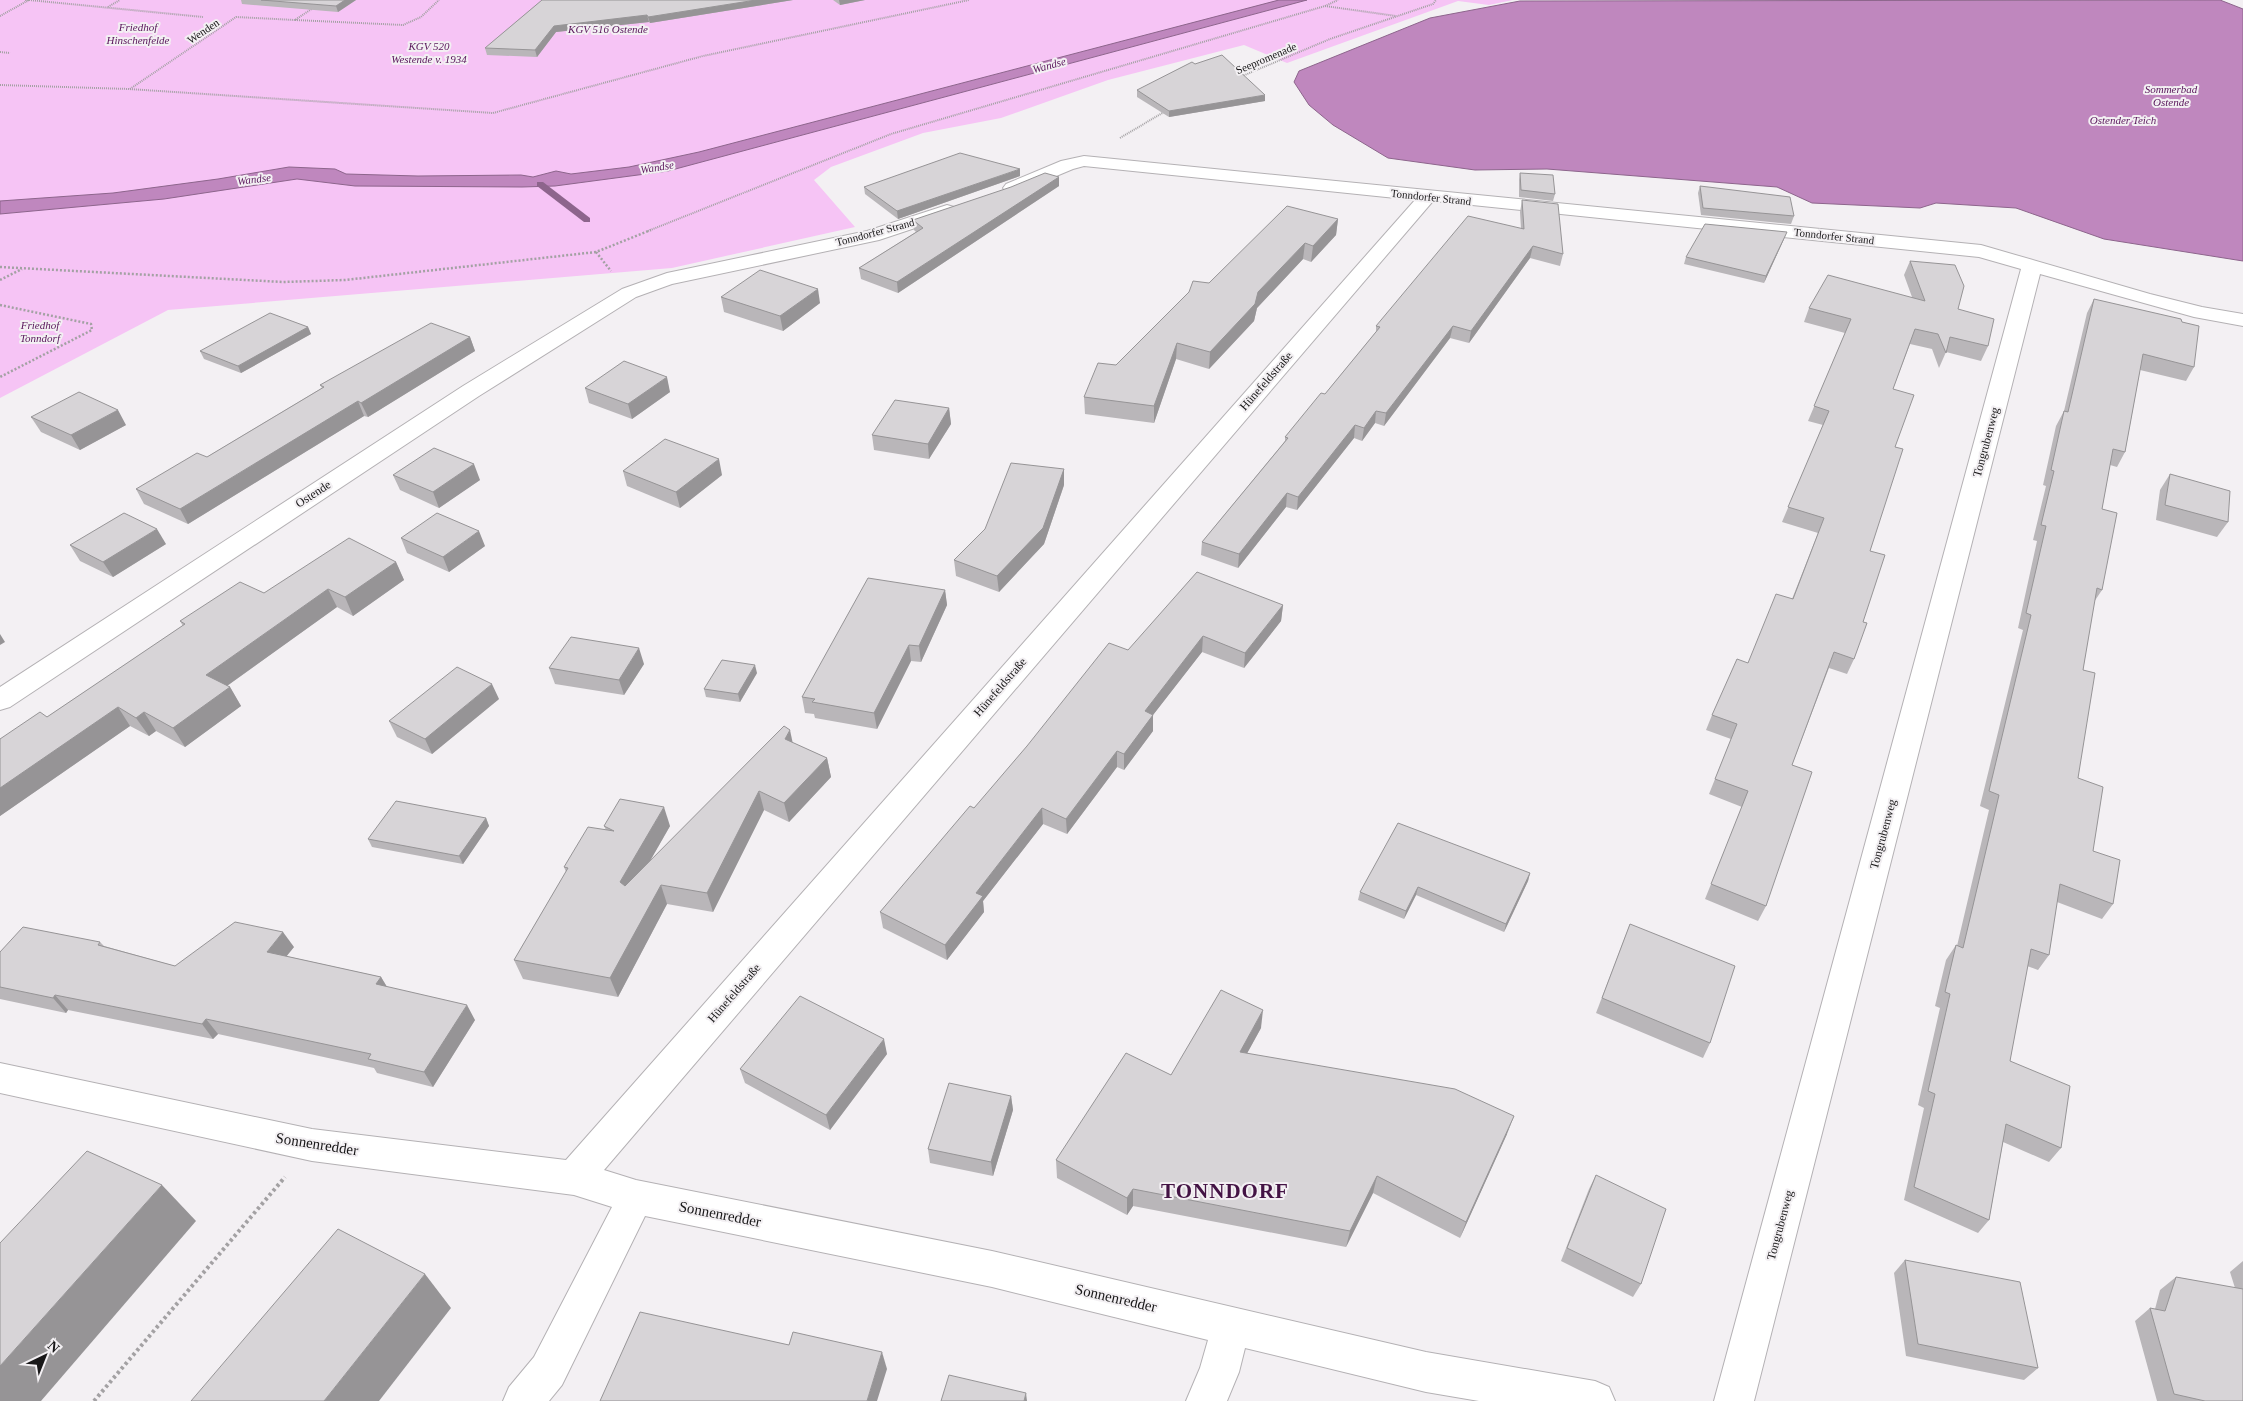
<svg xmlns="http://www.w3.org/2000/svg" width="2243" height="1401" viewBox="0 0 2243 1401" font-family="'Times New Roman',serif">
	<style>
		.green { fill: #f6c4f5 }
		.water { fill: #bf87be; stroke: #8d658c }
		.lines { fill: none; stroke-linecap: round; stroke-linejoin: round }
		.stream { fill: #8d658c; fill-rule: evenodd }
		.minor-casing { stroke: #b4b1b4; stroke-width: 2 }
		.path-far2 { stroke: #a3a1a3; stroke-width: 2; stroke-dasharray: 1 1; stroke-linecap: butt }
		.path-far1 { stroke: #a3a1a3; stroke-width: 2.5; stroke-dasharray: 2 2; stroke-linecap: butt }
		.path { stroke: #a3a1a3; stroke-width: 4; stroke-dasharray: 3 3; stroke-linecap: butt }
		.minor { fill: #fff; fill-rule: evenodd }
		.wall { fill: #b9b6b9 }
		.shaded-wall { fill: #969496 }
		.building { fill: #d7d4d7; stroke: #969496 }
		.labels { text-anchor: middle; stroke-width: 4; stroke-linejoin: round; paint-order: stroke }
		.far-park-label { font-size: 11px; font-style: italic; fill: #58155a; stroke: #f3f0f3 }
		.far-street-label { font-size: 11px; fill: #181718; stroke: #f3f0f3 }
		.far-water-label { font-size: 11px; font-style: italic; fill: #5c195e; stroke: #f3f0f3 }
		.street-label { font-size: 12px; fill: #181718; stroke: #f3f0f3 }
		.near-street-label { font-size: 15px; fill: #181718; stroke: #f3f0f3 }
		.near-district-label { font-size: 21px; font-weight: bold; letter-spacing: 1px; fill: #431344; stroke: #f3f0f3 }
	</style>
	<rect width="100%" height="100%" fill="#f3f0f3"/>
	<!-- green -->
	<path class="green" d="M0 0H1513L1489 5 1458 1 1287 63 1244 45 1108 80 1001 118 923 133 831 167 814 180 855 227 672 268 168 310 0 398Z"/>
	<!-- water -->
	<g class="water">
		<path d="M1279 0H1307L668 171 555 186 522 187 355 186 297 179 164 199 0 214V201L113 193 218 179 289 167 335 169 346 174 418 176 521 175 533 177 556 171 571 174 629 167 699 152Z"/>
		<path d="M2220 0 2243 9V261L2104 239 2016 208 1936 203 1920 208 1812 203 1777 187 1547 169 1475 170 1388 158 1333 125 1309 105 1294 82 1299 71 1430 18 1520 1Z"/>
	</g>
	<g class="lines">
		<!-- stream -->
		<path class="stream" d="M537 182H543L590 218V222H584L537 186Z"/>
		<!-- minor casing -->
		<g class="minor-casing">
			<g id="minor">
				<path d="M1084 156 1981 245 2150 294 2202 307 2243 314V326L2194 317 2040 274 1754 1401H1714L2021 269 1979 257 1433 201 604 1170 636 1180 992 1251 1426 1352 1595 1381 1609 1387 1615 1401H1479L1426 1392 1245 1348 1239 1372 1227 1401H1186L1200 1368 1208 1340 992 1287 645 1216 562 1385 549 1401H503L509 1387 534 1357 612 1207 574 1195 312 1161 0 1093V1063L312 1129 566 1160 1415 200 1084 166 1073 169 1018 192 1012 193 1006 192 1003 188 1006 184 1061 161Z"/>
				<path d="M947 205 954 207 956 211 954 215 879 240 672 284 636 297 479 396 10 707 0 710V687L463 386 622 289 667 273 867 231Z"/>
			</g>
		</g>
		<!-- path-far2 -->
		<g class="path-far2">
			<path d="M29 0 203 17"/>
			<path d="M1325 6 1396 16"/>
			<path d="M108 7 120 0"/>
			<path d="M0 16 29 0H25"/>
			<path d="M295 20 403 25 421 17 439 0"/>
			<path d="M0 52 10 53"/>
			<path d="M1240 77 1330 39 1433 4 1436 0"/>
			<path d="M0 85 129 89 493 113 703 56 969 0"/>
			<path d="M130 89 236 17 295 20 313 8"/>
			<path d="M1120 138 1164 112"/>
			<path d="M648 231 891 134 1325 6 1338 0"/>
		</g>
		<!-- path-far1 -->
		<g class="path-far1">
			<path d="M596 252 611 271"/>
			<path d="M0 267 283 282 345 280 596 252 651 230"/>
			<path d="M0 280 22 269"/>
			<path d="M0 305 91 324 92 330 0 377"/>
		</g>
		<!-- path -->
		<path class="path" d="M94 1401 285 1177"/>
		<!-- minor -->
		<use href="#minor" class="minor"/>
	</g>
	<!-- wall -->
	<g class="wall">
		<path d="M241 0H356L338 12 242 4Z"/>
		<path d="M542 0H793L650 23 649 22 556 32 537 57 487 55 485 48Z"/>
		<path d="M833 0H865L840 5Z"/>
		<path d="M1137 90 1265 101 1169 117 1137 97Z"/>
		<path d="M1520 173 1555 194 1553 201 1519 197V180Z"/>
		<path d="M1020 176 898 219 865 194 864 187Z"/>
		<path d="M1059 177V186L898 293 861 279 859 268 916 232 914 230 913 220Z"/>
		<path d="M1700 186 1794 216 1791 224 1701 215 1698 193Z"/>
		<path d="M1522 200 1563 254 1560 266 1530 258 1469 343 1450 338 1384 426 1375 423 1362 441 1354 438 1297 510 1286 507 1238 568 1201 555 1202 542 1285 441V437L1325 394 1376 332V326L1521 229 1520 212Z"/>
		<path d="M1338 219 1336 235 1311 262 1303 259 1257 308 1254 321 1209 369 1176 359 1154 423 1085 414 1084 397 1209 283Z"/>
		<path d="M1784 239 1764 283 1684 264 1686 257Z"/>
		<path d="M1910 261 1958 309 1988 346 1981 361 1946 352 1939 368 1932 349 1910 344 1893 389 1895 447 1870 551 1863 622 1854 659 1847 674 1829 668 1792 765 1766 906 1758 921 1705 899 1742 807 1709 794 1731 739 1706 730 1712 715 1748 663 1792 599 1818 533 1782 522 1823 425 1808 421 1845 333 1804 322 1809 308 1912 297 1904 275Z"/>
		<path d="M721 297 820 303 783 331 724 312Z"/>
		<path d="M2094 299 2194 367 2186 381 2140 370 2125 452 2117 467 2110 465 2102 509V590L2094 602 2083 670 2078 778 2093 851 2113 904 2102 919 2057 902 2049 955 2038 970 2027 966 2010 1061 2061 1148 2049 1162 2003 1142 1989 1220 1978 1233 1904 1200 1924 1108 1918 1105 1940 1008 1935 1006 1946 960 1956 945 1957 946 1989 810 1980 806 2023 630 2018 628 2037 541 2033 540 2046 486 2043 485 2056 426 2064 411 2087 313Z"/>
		<path d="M308 327 311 334 241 373 204 359 200 351Z"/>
		<path d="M470 337 475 351 368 417 364 416 188 524 144 504 136 489 207 457 322 388 320 385Z"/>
		<path d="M585 388 670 392 632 419 589 403Z"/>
		<path d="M949 408 951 424 929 459 874 450 872 435Z"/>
		<path d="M31 417 126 425 80 450 41 432Z"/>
		<path d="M623 471 722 475 680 508 627 486Z"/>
		<path d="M2170 474 2228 522 2217 537 2156 520 2160 490Z"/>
		<path d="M393 475 480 480 439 508 400 490Z"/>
		<path d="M1064 485 1044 544 999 592 956 576 954 560Z"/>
		<path d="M401 538 485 546 449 572 407 553Z"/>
		<path d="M166 544 113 577 80 561 70 545Z"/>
		<path d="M396 562 404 580 353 616 337 607 227 686 230 687 241 706 185 747 156 731 149 736 130 726 0 816V739L47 717 183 626 180 621 264 593Z"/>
		<path d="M945 590 947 605 921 662 911 661 877 729 815 718 814 714 805 713 802 697Z"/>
		<path d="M1283 605 1281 621 1244 668 1202 652 1153 715V731L1124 770 1117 767 1067 834 1043 824 983 901 984 912 947 960 883 928 880 912 974 808 1128 650Z"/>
		<path d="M644 664 624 695 555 684 549 668Z"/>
		<path d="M757 673 740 702 706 697 704 689Z"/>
		<path d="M499 699 432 754 397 737 389 721Z"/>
		<path d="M793 743 827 758 831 777 789 822 764 810 713 912 667 904 618 997 523 979 514 960 566 872 564 867 606 830 604 826H670L650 861Z"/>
		<path d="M486 818 489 826 463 864 372 847 368 839Z"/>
		<path d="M1530 873 1528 881 1504 932 1416 895 1404 919 1358 900 1360 892Z"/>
		<path d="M1630 924 1710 1043 1703 1058 1596 1013Z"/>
		<path d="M100 942 104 946 175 966 294 947 286 956 381 977 387 987 475 1020 433 1087 377 1073 374 1068 218 1034 213 1039 68 1010 66 1013 0 999V952Z"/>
		<path d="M1261 1028 1247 1053 1507 1134 1460 1238 1373 1193 1346 1247 1133 1206 1127 1215 1057 1178 1056 1160 1171 1075Z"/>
		<path d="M887 1054 830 1130 745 1083 740 1069Z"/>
		<path d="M1011 1096 1013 1110 993 1176 930 1163 928 1149Z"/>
		<path d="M1596 1175 1641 1284 1633 1297 1561 1261 1589 1189Z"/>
		<path d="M1905 1260 2038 1368 2024 1380 1906 1356 1894 1273Z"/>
		<path d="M2243 1261V1401H2157L2135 1321 2150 1308 2155 1309 2160 1290 2176 1277 2235 1288 2230 1272Z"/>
	</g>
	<!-- shaded-wall -->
	<g class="shaded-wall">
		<path d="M345 0H356L338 12 336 6Z"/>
		<path d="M756 0H793L650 23 648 17Z"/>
		<path d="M839 0H865L840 5Z"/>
		<path d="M647 15 649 22 556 32 537 57 535 50 554 26Z"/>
		<path d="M1265 95V101L1169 117V111Z"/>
		<path d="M1020 169V176L898 219 897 211Z"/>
		<path d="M1059 177V186L898 293 897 282Z"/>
		<path d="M1338 219 1336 235 1311 262 1313 246Z"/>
		<path d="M1787 232 1784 239 1764 283 1766 276Z"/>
		<path d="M1305 243 1303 259 1257 308 1254 321 1209 369 1210 352 1258 292Z"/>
		<path d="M1533 246 1530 258 1469 343 1471 331Z"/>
		<path d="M818 289 820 303 783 331 780 316Z"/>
		<path d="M1453 326 1450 338 1384 426 1386 413Z"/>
		<path d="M308 327 311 334 241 373 238 366Z"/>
		<path d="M470 337 475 351 368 417 361 403Z"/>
		<path d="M1177 343 1176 359 1154 423V406Z"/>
		<path d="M667 377 670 392 632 419 628 404Z"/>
		<path d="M358 401 364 416 188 524 180 509Z"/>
		<path d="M949 408 951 424 929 459 928 444Z"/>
		<path d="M118 410 126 425 80 450 71 435Z"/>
		<path d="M1376 411 1375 423 1362 441 1364 428Z"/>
		<path d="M1355 425 1354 438 1297 510 1298 497Z"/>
		<path d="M719 459 722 475 680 508 676 492Z"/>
		<path d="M474 464 480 480 439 508 433 492Z"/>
		<path d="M1064 469V485L1044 544 999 592 997 576Z"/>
		<path d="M1287 493 1286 507 1238 568 1239 554Z"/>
		<path d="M157 529 166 544 113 577 103 562Z"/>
		<path d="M479 531 485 546 449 572 443 557Z"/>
		<path d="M396 562 404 580 353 616 345 597Z"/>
		<path d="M328 589 337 607 217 693 206 675Z"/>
		<path d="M945 590 947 605 921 662 919 646Z"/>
		<path d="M1283 605 1281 621 1244 668 1245 653Z"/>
		<path d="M0 634 5 642 0 645Z"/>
		<path d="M1203 636 1202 652 1153 715V731L1124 770V754L1145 711Z"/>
		<path d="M909 645 911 661 877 729 874 713Z"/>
		<path d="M639 648 644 664 624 695 619 680Z"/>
		<path d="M755 665 757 673 740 702 738 694Z"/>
		<path d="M492 684 499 699 432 754 425 739Z"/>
		<path d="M230 687 241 706 185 747 173 728Z"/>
		<path d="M118 707 130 726 0 816V788Z"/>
		<path d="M144 712 156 731 149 736 136 718Z"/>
		<path d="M790 730 794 749 785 739Z"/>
		<path d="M1117 751V767L1067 834 1066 819Z"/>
		<path d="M827 758 831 777 789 822 784 803Z"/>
		<path d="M759 791 764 810 713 912 707 893Z"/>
		<path d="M664 807 670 826 627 901 620 882Z"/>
		<path d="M1042 808 1043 824 983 901 984 912 947 960 945 945 976 893Z"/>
		<path d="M486 818 489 826 463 864 459 856Z"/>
		<path d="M1530 873 1528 881 1504 932 1506 924Z"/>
		<path d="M661 885 667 904 618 997 610 978Z"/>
		<path d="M1418 887 1416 895 1404 919 1406 911Z"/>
		<path d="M283 932 294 947 278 967 267 952Z"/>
		<path d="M381 977 390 992 376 984Z"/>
		<path d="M55 995 68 1010 66 1013 53 998Z"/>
		<path d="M467 1005 475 1020 433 1087 424 1072Z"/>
		<path d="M1263 1010 1261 1028 1238 1070 1240 1052Z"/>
		<path d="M206 1019 218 1034 213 1039 202 1024Z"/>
		<path d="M884 1039 887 1054 830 1130 826 1115Z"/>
		<path d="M1011 1096 1013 1110 993 1176 991 1162Z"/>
		<path d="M1514 1116 1507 1134 1460 1238 1466 1222Z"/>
		<path d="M1377 1176 1373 1193 1346 1247 1350 1231Z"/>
		<path d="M162 1185 196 1221 41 1401H0V1366Z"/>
		<path d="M1133 1189V1206L1127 1215V1198Z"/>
		<path d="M425 1274 451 1308 379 1401H324Z"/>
		<path d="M882 1352 887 1369 877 1401H867Z"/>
		<path d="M1026 1393 1027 1401H1024Z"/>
	</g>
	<!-- building -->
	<g class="building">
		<path d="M261 0H345L336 6Z"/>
		<path d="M542 0H756L648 17 647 15 554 26 535 50 485 48Z"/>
		<path d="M1222 55 1265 95 1169 111 1137 90 1192 62 1195 64Z"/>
		<path d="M960 153 1020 169 897 211 864 187Z"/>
		<path d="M1045 173 1059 177 897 282 859 268 923 228 913 220 1011 187Z"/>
		<path d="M1520 173 1553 175 1555 194 1521 190Z"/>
		<path d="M1700 186 1790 197 1794 216 1703 208Z"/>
		<path d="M1522 200 1558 204 1563 254 1533 246 1471 331 1453 326 1386 413 1376 411 1364 428 1355 425 1298 497 1287 493 1239 554 1202 542 1288 438 1285 437 1321 393 1325 394 1380 327 1376 326 1468 216 1524 229Z"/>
		<path d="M1287 206 1338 219 1313 246 1305 243 1258 292 1255 304 1210 352 1177 343 1154 406 1084 397 1098 363 1116 365 1189 292 1193 281 1209 283Z"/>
		<path d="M1705 224 1787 232 1766 276 1686 257Z"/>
		<path d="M1910 261 1955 265 1964 286 1958 309 1994 319 1988 346 1950 337 1946 353 1938 334 1915 329 1893 389 1914 395 1895 447 1903 449 1870 551 1885 555 1863 622 1867 623 1854 659 1834 652 1792 765 1812 772 1766 906 1711 884 1748 791 1715 779 1737 724 1712 715 1737 659 1748 663 1776 594 1793 599 1824 518 1788 507 1829 411 1814 406 1851 319 1809 308 1828 275 1925 301Z"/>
		<path d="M760 270 818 289 780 316 721 297Z"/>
		<path d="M2094 299 2181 319 2182 322 2199 326 2194 367 2143 354 2125 452 2113 449 2102 509 2117 513 2102 590 2097 588 2083 670 2095 673 2078 778 2103 787 2093 851 2120 860 2113 904 2060 884 2049 955 2031 949 2010 1061 2070 1086 2061 1148 2006 1124 1989 1220 1914 1187 1935 1094 1928 1091 1950 994 1945 992 1956 945 1963 948 1999 795 1989 791 2031 615 2026 613 2046 526 2041 525 2054 471 2051 470 2064 411 2068 412Z"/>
		<path d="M270 313 308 327 238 366 200 351Z"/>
		<path d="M431 323 470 337 361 403 358 401 180 509 136 489 197 453 207 457 324 387 320 385Z"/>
		<path d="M624 361 667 377 628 404 585 388Z"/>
		<path d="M79 392 118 410 71 435 31 417Z"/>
		<path d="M895 400 949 408 928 444 872 435Z"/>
		<path d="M665 439 719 459 676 492 623 471Z"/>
		<path d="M434 448 474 464 433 492 393 475Z"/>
		<path d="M1011 463 1064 469 1043 528 997 576 954 560 985 529Z"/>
		<path d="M2170 474 2230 491 2228 522 2165 505Z"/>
		<path d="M124 513 157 529 103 562 70 545Z"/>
		<path d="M437 513 479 531 443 557 401 538Z"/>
		<path d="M349 538 396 562 345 597 328 589 206 675 230 687 173 728 144 712 136 718 118 707 0 788V739L40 712 47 717 185 624 180 621 240 582 264 593Z"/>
		<path d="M1197 572 1283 605 1245 653 1203 636 1145 711 1153 715 1124 754 1117 751 1066 819 1042 808 976 893 983 896 945 945 880 912 970 806 974 808 1027 746 1109 643 1128 650Z"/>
		<path d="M868 578 945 590 919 646 909 645 874 713 812 702 815 699 802 697Z"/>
		<path d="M571 637 639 648 619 680 549 668Z"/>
		<path d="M722 660 755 665 738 694 704 689Z"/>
		<path d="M457 667 492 684 425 739 389 721Z"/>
		<path d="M784 726 790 730 785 739 827 758 784 803 759 791 707 893 661 885 610 978 514 960 568 868 564 867 588 827 614 831 604 826 620 799 664 807 620 882 625 886Z"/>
		<path d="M396 801 486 818 459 856 368 839Z"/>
		<path d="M1398 823 1530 873 1506 924 1418 887 1406 911 1360 892Z"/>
		<path d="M235 922 283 932 267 952 381 977 376 984 467 1005 424 1072 368 1059 371 1054 206 1019 202 1024 55 995 53 998 0 987V952L23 927 100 942 98 945 175 966Z"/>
		<path d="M1630 924 1735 966 1710 1043 1602 998Z"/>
		<path d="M1221 990 1263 1010 1240 1052 1455 1089 1514 1116 1466 1222 1377 1176 1350 1231 1133 1189 1127 1198 1056 1160 1126 1053 1171 1075Z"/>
		<path d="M800 996 884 1039 826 1115 740 1069Z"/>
		<path d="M949 1083 1011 1096 991 1162 928 1149Z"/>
		<path d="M87 1151 162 1185 0 1366V1243Z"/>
		<path d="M1596 1175 1666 1209 1641 1284 1567 1248Z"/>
		<path d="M338 1229 425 1274 324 1401H191Z"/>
		<path d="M1905 1260 2020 1282 2038 1368 1918 1344Z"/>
		<path d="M2176 1277 2243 1289V1401H2205L2174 1394 2150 1308 2165 1311Z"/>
		<path d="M640 1312 789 1345 793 1332 882 1352 867 1401H600Z"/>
		<path d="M949 1375 1026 1393 1024 1401H941Z"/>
	</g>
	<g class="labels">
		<!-- far-park labels -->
		<g class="far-park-label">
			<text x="138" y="31">Friedhof<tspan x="138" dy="13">Hinschenfelde</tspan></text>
			<text x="608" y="33">KGV 516 Ostende</text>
			<text x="429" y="50">KGV 520<tspan x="429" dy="13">Westende v. 1934</tspan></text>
			<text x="2171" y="93">Sommerbad<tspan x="2171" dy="13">Ostende</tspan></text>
			<text x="40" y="329">Friedhof<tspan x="40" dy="13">Tonndorf</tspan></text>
		</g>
		<!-- far-street labels -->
		<g class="far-street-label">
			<text transform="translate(203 31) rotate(-34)" y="4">Wenden</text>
			<text transform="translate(1266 58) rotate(-23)" y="4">Seepromenade</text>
			<text transform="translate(1431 197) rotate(6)" y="4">Tonndorfer Strand</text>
			<text transform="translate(875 232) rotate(-15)" y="4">Tonndorfer Strand</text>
			<text transform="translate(1834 236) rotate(6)" y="4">Tonndorfer Strand</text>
		</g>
		<!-- far-water labels -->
		<g class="far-water-label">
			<text transform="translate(1049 65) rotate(-15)" y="4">Wandse</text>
			<text x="2123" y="124">Ostender Teich</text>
			<text transform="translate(657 167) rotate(-9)" y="4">Wandse</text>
			<text transform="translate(254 179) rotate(-7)" y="4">Wandse</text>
		</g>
		<!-- street labels -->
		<g class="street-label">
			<text transform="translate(1266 381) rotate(-49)" y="4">Hünefeldstraße</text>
			<text transform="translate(1986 442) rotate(-75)" y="4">Tongrubenweg</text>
			<text transform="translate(313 494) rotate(-33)" y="4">Ostende</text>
			<text transform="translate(1000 687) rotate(-49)" y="4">Hünefeldstraße</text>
			<text transform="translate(1883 834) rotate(-75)" y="4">Tongrubenweg</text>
			<text transform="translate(734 993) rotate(-49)" y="4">Hünefeldstraße</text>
			<text transform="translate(1780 1225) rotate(-75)" y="4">Tongrubenweg</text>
		</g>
		<!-- near-street labels -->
		<g class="near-street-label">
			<text transform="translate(317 1144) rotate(9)" y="5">Sonnenredder</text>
			<text transform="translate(720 1214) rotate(11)" y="5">Sonnenredder</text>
			<text transform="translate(1116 1298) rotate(13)" y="5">Sonnenredder</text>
		</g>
		<!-- near-district labels -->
		<g class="near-district-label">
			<text x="1225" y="1198">TONNDORF</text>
		</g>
	</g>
	<!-- north arrow -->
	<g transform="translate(45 1356) rotate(43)" stroke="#f3f0f3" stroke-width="4" paint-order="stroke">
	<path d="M0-4L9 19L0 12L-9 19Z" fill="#181718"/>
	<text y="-8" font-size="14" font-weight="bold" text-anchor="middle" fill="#181718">N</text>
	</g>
</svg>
